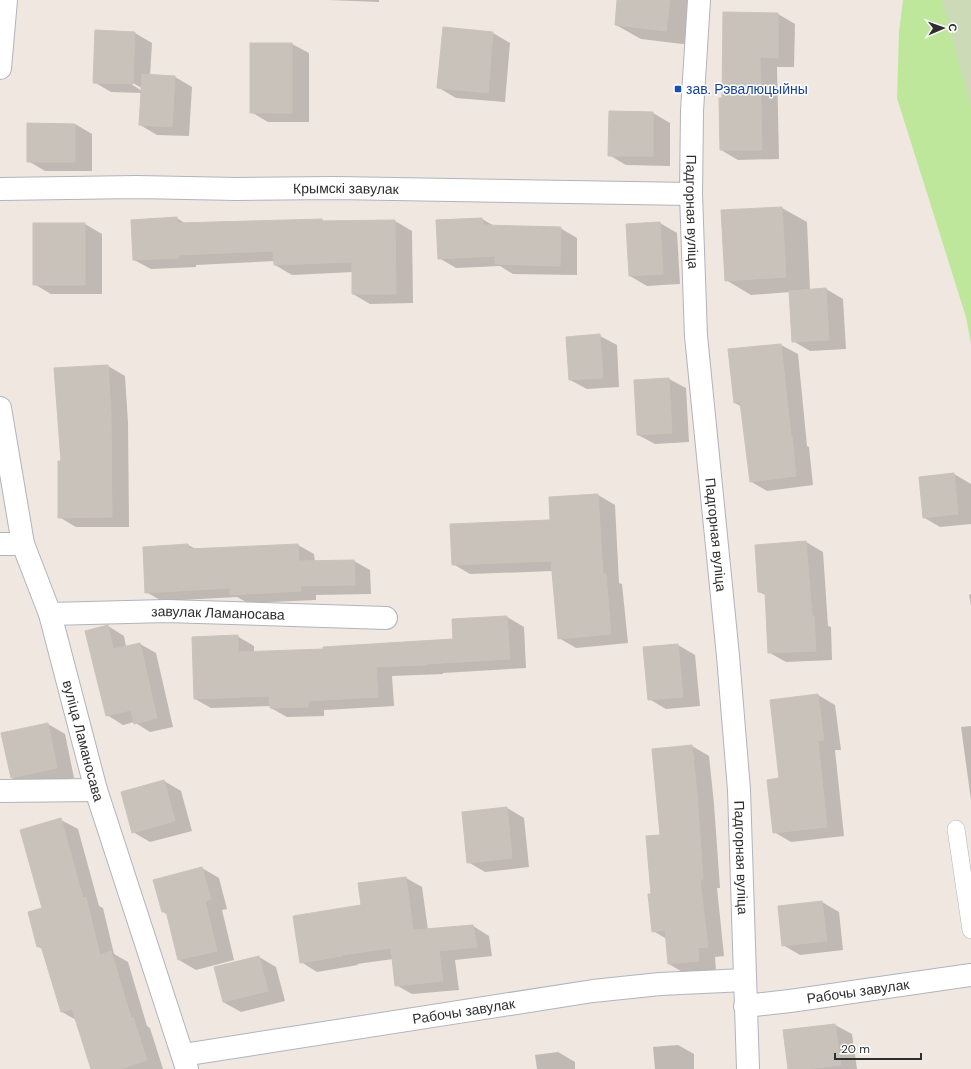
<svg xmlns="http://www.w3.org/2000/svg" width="971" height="1069" viewBox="0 0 971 1069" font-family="'DM Sans',sans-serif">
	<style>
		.green { fill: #bee79c }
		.cemetery { fill: #ccdab7 }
		.shadow { fill: #0003; fill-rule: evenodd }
		.building { fill: #c8c2bb; stroke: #cbc3b9 }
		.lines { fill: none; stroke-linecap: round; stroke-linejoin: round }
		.lane-casing { stroke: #b0b4be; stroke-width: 18 }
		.street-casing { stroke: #b0b4be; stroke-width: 24 }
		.secondary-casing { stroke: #b0b4be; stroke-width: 24 }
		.lane { stroke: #fff; stroke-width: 17 }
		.street { stroke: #fff; stroke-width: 22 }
		.secondary { stroke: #fff; stroke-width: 22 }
		.transit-dot { fill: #1a4fb4; stroke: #fff; stroke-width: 1.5 }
		.labels { text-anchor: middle; stroke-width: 3; stroke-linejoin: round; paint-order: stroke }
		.transit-label { font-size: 14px; fill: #164399; stroke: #fff; text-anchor: start }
		.street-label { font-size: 14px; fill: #2e2e2e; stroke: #fff }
	</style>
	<rect width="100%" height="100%" fill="#efe7e0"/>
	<!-- green -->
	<path class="green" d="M903 0H971V344L966 317 897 98 899 32Z"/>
	<!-- cemetery -->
	<path class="cemetery" d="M942 0H971V108Z"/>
	<!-- shadow -->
	<g class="shadow">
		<path d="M329 0H379V2Z"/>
		<path d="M618 0H696L691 45 641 39 616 25Z"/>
		<path d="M724 13 778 14 795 24 794 67H777L779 159 738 160 721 150Z"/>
		<path d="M444 28 493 33 510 43 505 102 456 98 439 88Z"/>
		<path d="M135 33 152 43 150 76 175 77 192 87 189 136 157 135 140 125 142 93 111 92 94 82ZM129 81 142 88V91L128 82Z"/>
		<path d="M292 44 309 53V122H268L251 112Z"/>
		<path d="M610 112 653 113 670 123V166L626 165 609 155Z"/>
		<path d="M28 124H75L92 134V171H45L28 161Z"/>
		<path d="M782 208 807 222 810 290 826 289 843 299 846 349 810 351 793 341 790 292 751 295 726 280Z"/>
		<path d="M177 218 186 224 322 220 325 222 395 221 412 231 413 303 370 304 353 294V272L292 275 275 265V261L196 265V267L151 269 134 260Z"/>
		<path d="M482 219 496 227 560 228 577 238V275L513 274 500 266 456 268 439 258 437 221Z"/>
		<path d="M660 223 677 233 680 284 647 286 630 276Z"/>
		<path d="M34 224H85L102 234V294H51L34 284Z"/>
		<path d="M600 336 617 345 619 387 587 389 570 380Z"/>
		<path d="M781 345 798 354 807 446 809 447 813 485 767 491 750 481 742 407 735 403Z"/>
		<path d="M108 366 125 376 128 423 129 527H76L59 517 62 462 55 369Z"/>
		<path d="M669 379 686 388 689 442 655 444 638 435Z"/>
		<path d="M954 474 971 484V524L940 527 923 517Z"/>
		<path d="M598 495 615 505 619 583 622 584 628 643 576 648 559 638 553 571 470 574 453 564 551 521 550 498Z"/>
		<path d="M806 542 823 552 828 626 831 627 832 660 786 662 768 652 766 595 759 592Z"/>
		<path d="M188 545 196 549 298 545 314 554 315 562 354 561 370 570 371 594 316 595V600L248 603 237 597 162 601 146 592Z"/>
		<path d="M971 594V606L969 595Z"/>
		<path d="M507 617 524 627 526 668 443 673V674L392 676 394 706 324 710V716L287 717 271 708V706L211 708 195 699 237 636 254 646V652L324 650 454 640 453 620Z"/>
		<path d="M108 626 124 636 126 647 140 644 156 653 173 727 150 732 134 722 123 725 107 715Z"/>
		<path d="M678 645 695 655 700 706 666 709 649 699Z"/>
		<path d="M818 695 835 705 841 750H835L844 836 791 842 774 832 780 779Z"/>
		<path d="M48 724 65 734 74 778 29 787 12 778Z"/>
		<path d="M971 726V800L961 727Z"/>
		<path d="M692 746 709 756 714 804 720 888H717L724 956 715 957 716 971 686 974 669 964 667 939 653 931 652 895 662 835 653 750Z"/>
		<path d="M164 781 181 791 192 831 150 842 133 832Z"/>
		<path d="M507 808 524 818 529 867 485 872 468 862 463 812Z"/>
		<path d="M61 820 78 829 99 906 103 908 114 954 128 962 147 1026 150 1028 163 1069H92L76 1020 62 1012 43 949 38 947 44 909Z"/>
		<path d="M202 868 219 878 227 909 222 910 234 960 196 970 179 960 168 915 163 912 155 881Z"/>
		<path d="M406 878 422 887 428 930 473 926 489 936 492 956 455 960 459 990 412 994 396 985 393 959 357 964 358 965 317 972 301 962 362 906Z"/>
		<path d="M822 902 839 912 843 950 800 955 783 945 779 907Z"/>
		<path d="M259 957 276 967 285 1001 241 1012 223 1002 215 968Z"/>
		<path d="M835 1025 852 1034 857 1069H789L784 1031Z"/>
		<path d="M678 1045 694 1054V1069H655L653 1047Z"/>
		<path d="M558 1052 575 1062V1069H537L535 1055Z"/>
	</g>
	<!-- building -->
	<g class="building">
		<path d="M617 0H670L666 31 615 25Z"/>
		<path d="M723 12 778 13V58L760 57 762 150H720L719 98H722Z"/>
		<path d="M443 27 493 32 488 93 437 88Z"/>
		<path d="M95 30 135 32 133 84 93 83Z"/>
		<rect x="250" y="43" width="42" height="70"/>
		<path d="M142 74 175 76 172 127 139 125Z"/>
		<path d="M609 111 653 112V156H608Z"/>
		<path d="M27 123 75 124V162H27Z"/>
		<path d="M782 207 786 277 725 281 721 210Z"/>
		<path d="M177 217 178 223 322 219V221L395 220 396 294H352V262L274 265 273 251 179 255V258L133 260 131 220Z"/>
		<path d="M482 218 483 225 561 227 560 266 495 264V256L438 259 436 220Z"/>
		<path d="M660 222 663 274 629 276 626 224Z"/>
		<rect x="33" y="223" width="52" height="62"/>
		<path d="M826 288 829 340 792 342 789 291Z"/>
		<path d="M600 334 603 378 569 380 566 337Z"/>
		<path d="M781 344 791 436H792L796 476 750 482 740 402 734 403 728 349Z"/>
		<path d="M108 365 111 412 112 517 58 518V461H61L54 368Z"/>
		<path d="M669 378 672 433 637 435 634 380Z"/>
		<path d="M954 473 958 514 923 518 919 477Z"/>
		<path d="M598 494 603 574H606L611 634 558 639 551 561 452 565 450 524 550 520 549 497Z"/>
		<path d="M806 541 812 616H814L816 651 768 653 765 592H758L755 545Z"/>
		<path d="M188 544 189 549 298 544 299 561 354 560 355 585 300 586 301 591 230 595V588L145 593 143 547Z"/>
		<path d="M507 616 510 659 426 664V665L376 667 378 697 308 701V707L270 708 269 696 194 699 192 637 238 635V652L323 649V647L453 639 452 619Z"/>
		<path d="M108 625 113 649 140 643 157 718 134 724 131 710 106 716 85 631Z"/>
		<path d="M678 644 683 697 648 700 643 647Z"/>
		<path d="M818 694 824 740 818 741 827 827 773 833 767 780 779 778 770 700Z"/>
		<path d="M48 723 57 768 11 778 1 733Z"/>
		<path d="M692 745 697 794 703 879H700L708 947 698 948 699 961 668 964 665 930 652 932 648 894H651L646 836 660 835 652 749Z"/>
		<path d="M164 780 175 821 132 833 121 792Z"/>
		<path d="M507 807 512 858 467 863 462 812Z"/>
		<path d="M61 818 83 898 86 897 100 955 111 951 131 1018 133 1017 147 1060 120 1069H91L72 1009 61 1012 41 946 37 947 28 912 42 908 20 830Z"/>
		<path d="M202 867 211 899 205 901 217 951 178 960 166 911 162 912 153 880Z"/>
		<path d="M406 877 413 930 473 925 477 947 439 951 443 981 395 986 391 948 342 955V956L300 963 293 916 361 905 358 883Z"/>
		<path d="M822 901 827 941 782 946 778 906Z"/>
		<path d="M259 956 268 991 223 1002 214 967Z"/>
		<path d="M835 1024 841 1065 806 1069H788L783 1030Z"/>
	</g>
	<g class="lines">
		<!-- lane casing -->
		<g class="lane-casing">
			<path id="lane" d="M956 829 971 930"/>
		</g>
		<!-- street casing -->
		<g class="street-casing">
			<g id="street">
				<path d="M0 68 6 0"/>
				<path id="s1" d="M0 189 137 187 237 189 336 188 691 194"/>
				<path id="s2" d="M0 408 23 544 50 614 96 790 187 1069"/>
				<path d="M0 544H23"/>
				<path id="s3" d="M50 614 166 611 386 618"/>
				<path d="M0 791 96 790"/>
				<path id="s4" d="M745 1006 790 1001 971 975"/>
				<path id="s5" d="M183 1055 593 991 660 984 745 980"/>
			</g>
		</g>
		<!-- secondary casing -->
		<g class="secondary-casing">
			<g id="secondary">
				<path id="s6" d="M699 0 692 111 691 194 696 336 728 656 739 790 748 1069"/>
			</g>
		</g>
		<!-- lane -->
		<use href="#lane" class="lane"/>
		<!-- street -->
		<use href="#street" class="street"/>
		<!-- secondary -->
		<use href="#secondary" class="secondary"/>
	</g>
	<!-- markers -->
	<rect class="transit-dot" x="674" y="85" width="8" height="8" rx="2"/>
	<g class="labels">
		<!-- transit labels -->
		<g class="transit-label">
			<text x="686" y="94">зав. Рэвалюцыйны</text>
		</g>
		<!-- street labels -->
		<g class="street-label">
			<text dy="5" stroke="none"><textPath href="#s1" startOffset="346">Крымскі завулак</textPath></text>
			<text dy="5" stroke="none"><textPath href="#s6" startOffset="212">Падгорная вуліца</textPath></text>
			<text dy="5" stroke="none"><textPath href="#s6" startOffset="536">Падгорная вуліца</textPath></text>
			<text dy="5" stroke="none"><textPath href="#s3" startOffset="168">завулак Ламаносава</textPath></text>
			<text dy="5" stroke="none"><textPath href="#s2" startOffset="344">вуліца Ламаносава</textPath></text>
			<text dy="5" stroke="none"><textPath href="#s6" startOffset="860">Падгорная вуліца</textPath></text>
			<text dy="5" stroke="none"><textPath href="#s4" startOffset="114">Рабочы завулак</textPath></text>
			<text dy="5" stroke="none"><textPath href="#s5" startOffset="284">Рабочы завулак</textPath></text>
		</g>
	</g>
	<!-- north arrow -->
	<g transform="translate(943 28) rotate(88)" stroke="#ffffff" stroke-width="3" paint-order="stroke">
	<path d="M0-3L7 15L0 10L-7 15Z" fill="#2e2e2e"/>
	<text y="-6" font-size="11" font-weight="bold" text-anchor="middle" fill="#2e2e2e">С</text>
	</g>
	<!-- scale -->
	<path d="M835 1053v6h86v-6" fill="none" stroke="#2e2e2e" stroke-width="2"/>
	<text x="841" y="1053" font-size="12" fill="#2e2e2e" stroke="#ffffff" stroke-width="3" paint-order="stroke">20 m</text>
</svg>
